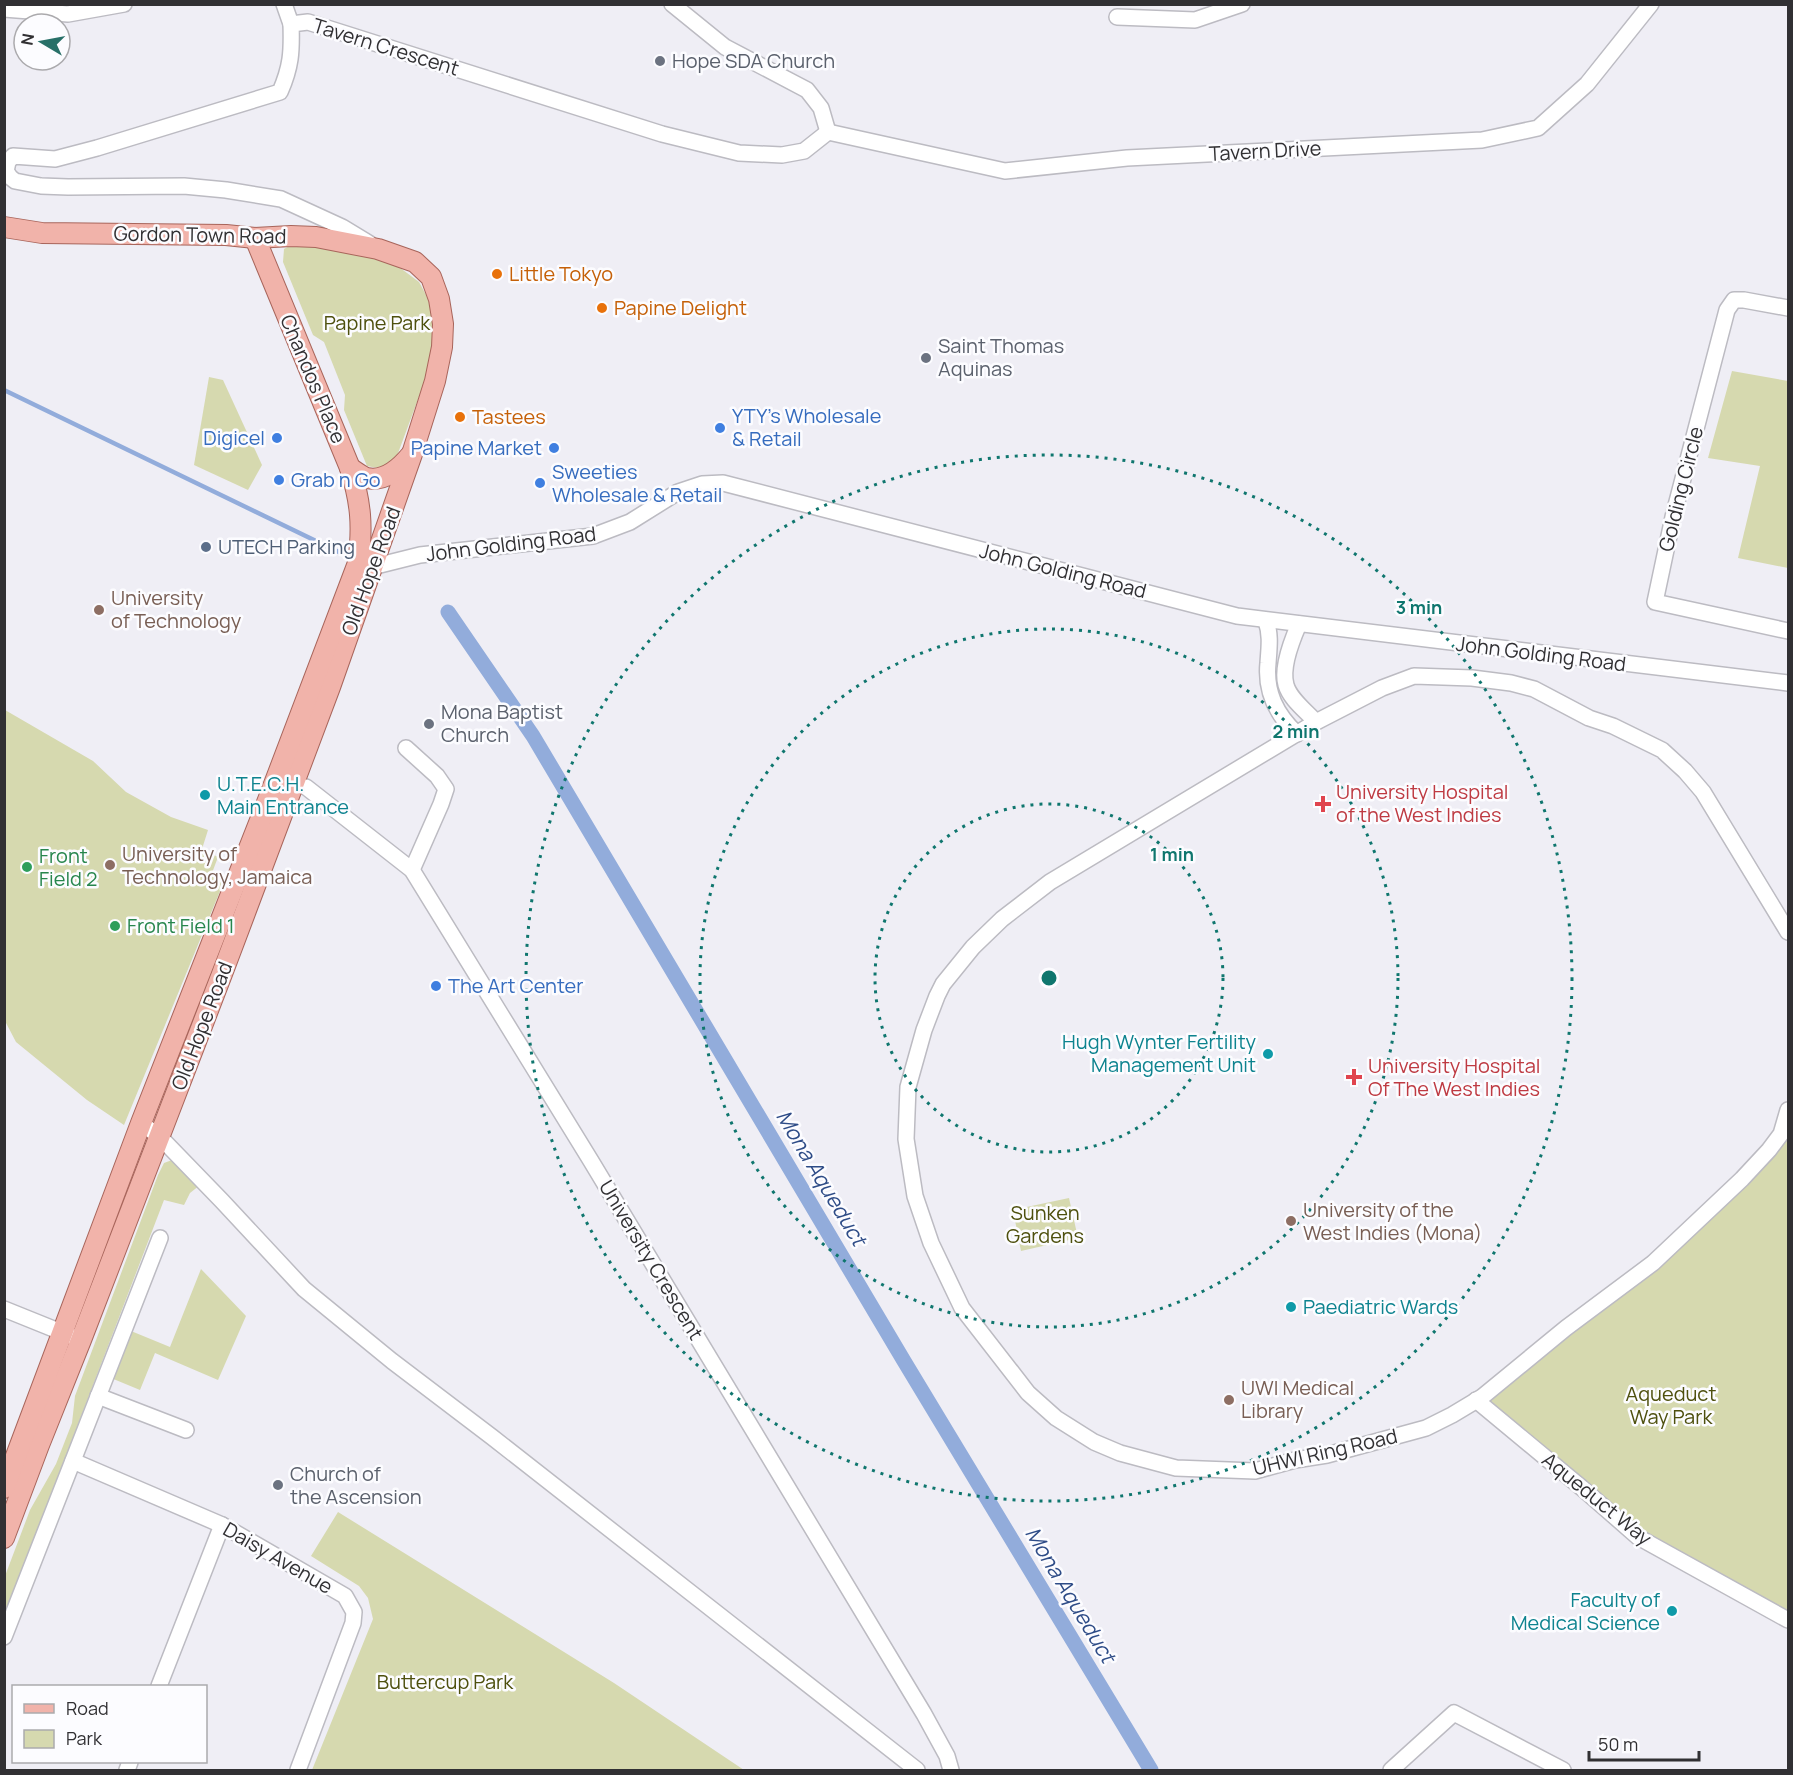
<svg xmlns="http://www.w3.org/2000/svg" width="1793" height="1775" viewBox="0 0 1793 1775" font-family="Manrope,sans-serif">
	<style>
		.green { fill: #d6d9af }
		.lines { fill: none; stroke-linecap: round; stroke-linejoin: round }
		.stream { stroke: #92acdb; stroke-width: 4.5 }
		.canal { stroke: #92acdb; stroke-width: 15 }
		.minor-casing { stroke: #bcbbc2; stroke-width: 18 }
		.major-casing { stroke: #a8655b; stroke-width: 22 }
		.minor { stroke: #fff; stroke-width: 15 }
		.major { stroke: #f1b3aa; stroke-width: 20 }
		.ring { fill: none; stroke: #0f766e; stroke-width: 3; stroke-dasharray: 3 6 }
		.worship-dot { fill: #6b7280; stroke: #fcfcff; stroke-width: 2 }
		.food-dot { fill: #e8710a; stroke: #fcfcff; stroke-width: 2 }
		.shop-dot { fill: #3f7fe0; stroke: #fcfcff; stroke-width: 2 }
		.service-dot { fill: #5c6f8a; stroke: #fcfcff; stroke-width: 2 }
		.education-dot { fill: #8d6e63; stroke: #fcfcff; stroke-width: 2 }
		.culture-dot { fill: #0f9aa8; stroke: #fcfcff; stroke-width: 2 }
		.health-dot { fill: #e0444e; stroke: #fcfcff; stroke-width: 2 }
		.leisure-dot { fill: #2e9e5b; stroke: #fcfcff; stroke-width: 2 }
		.labels { text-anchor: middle; stroke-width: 5; stroke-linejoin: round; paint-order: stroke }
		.street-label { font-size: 20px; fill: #313033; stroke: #fcfcff }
		.worship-label { font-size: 20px; fill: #5b616d; stroke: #fcfcff; text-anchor: start }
		.food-label { font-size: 20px; fill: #c56008; stroke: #fcfcff; text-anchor: start }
		.park-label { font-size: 20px; fill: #4e500e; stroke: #fcfcff }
		.shop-label { font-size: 20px; fill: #366cbe; stroke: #fcfcff; text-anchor: start }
		.service-label { font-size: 20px; fill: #4e5e75; stroke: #fcfcff; text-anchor: start }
		.education-label { font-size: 20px; fill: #785e54; stroke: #fcfcff; text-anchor: start }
		.culture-label { font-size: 20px; fill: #0d838f; stroke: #fcfcff; text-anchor: start }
		.health-label { font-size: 20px; fill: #be3a42; stroke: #fcfcff; text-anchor: start }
		.leisure-label { font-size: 20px; fill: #27864d; stroke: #fcfcff; text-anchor: start }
		.water-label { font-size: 21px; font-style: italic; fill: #2e4c87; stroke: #fcfcff }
		.centre { fill: #0f766e; stroke: #fcfcff; stroke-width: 3 }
		.ring-label { font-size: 18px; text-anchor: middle; font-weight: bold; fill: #0f766e; stroke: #fcfcff; stroke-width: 5; stroke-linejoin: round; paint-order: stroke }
	</style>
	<rect width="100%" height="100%" fill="#efeef5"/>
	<!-- green -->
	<g class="green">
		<path d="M298 241 377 258 399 267 419 282 436 313 430 367 394 464 383 469 367 466 344 410 345 395 324 342 313 335 283 262 284 249Z"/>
		<path d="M1732 371 1788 381V568L1738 558 1760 466 1708 458Z"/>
		<path d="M209 377 223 380 262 465 248 490 194 465Z"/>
		<path d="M5 710 93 761 126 792 171 817 208 830 202 849 218 857 212 873 225 879 124 1125 87 1100 16 1042 5 1021Z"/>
		<path d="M1788 1127V1615L1639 1533 1484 1400 1552 1347Z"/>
		<path d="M172 1160 182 1166 200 1185 190 1193 184 1205 164 1200 5 1615V1576L30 1510 56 1464 72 1423 75 1396 158 1175 164 1163Z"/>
		<path d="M1069 1198 1078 1238 1021 1251 1013 1210Z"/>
		<path d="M201 1269 246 1316 218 1380 155 1353 140 1390 111 1378 131 1331 170 1347Z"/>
		<path d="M338 1512 614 1683 744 1770H312L373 1619 368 1598 359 1586 311 1556Z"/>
	</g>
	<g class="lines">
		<!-- stream -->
		<path class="stream" d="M4 390 345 555"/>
		<!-- canal -->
		<path class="canal" d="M448 612 533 736 904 1361 1151 1770"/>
		<!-- minor casing -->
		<g class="minor-casing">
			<g id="minor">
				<path d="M284 4 291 24"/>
				<path d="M672 4 725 47 807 90 821 108 828 132"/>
				<path d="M4 9 68 14 124 4"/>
				<path d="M1117 17 1195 20 1242 4"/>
				<path d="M828 132 1005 171 1127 158 1482 140 1538 128 1587 84 1651 4"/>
				<path d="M370 244 342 227 281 199 226 190 184 186 68 187 41 186 15 181 10 177 6 171 8 162 13 156 55 159 97 148 280 92C291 67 292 52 291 24L308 22 662 134 739 153 782 155 804 151 828 132"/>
				<path d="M1788 308 1744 300H1734L1727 310 1673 517 1655 602 1788 631"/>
				<path d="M364 569 420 555 593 536 630 522 678 492 702 484 723 483 1237 616 1788 683"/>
				<path d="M1266 621C1271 635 1269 648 1268 663 1265 692 1276 714 1297 734"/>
				<path d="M1299 624C1292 640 1281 668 1286 685 1290 699 1306 711 1316 722"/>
				<path d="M406 748 437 776 446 789 441 804 412 870"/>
				<path d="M306 787 412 870 591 1161 924 1714 947 1756 951 1770"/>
				<path d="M1788 932 1703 792 1685 771 1662 750 1613 726 1589 718 1534 689 1511 683 1472 678 1414 676 1382 688 1316 722 1050 882 1002 919 973 947 943 984 937 996 924 1030 908 1087 906 1139 915 1196 931 1243 962 1308 1028 1393 1056 1418 1094 1442 1120 1453 1176 1468 1255 1471 1295 1460 1327 1455 1426 1428 1452 1415 1482 1397 1566 1328 1653 1263 1742 1179 1769 1150 1781 1134 1788 1110"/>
				<path d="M141 1123 160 1137 222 1201 304 1289 392 1361 492 1437 917 1770"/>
				<path d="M4 1309 71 1336"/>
				<path d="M98 1396 186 1430"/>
				<path d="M1476 1400 1582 1488 1638 1537 1788 1620"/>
				<path d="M73 1461 222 1525 345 1596 354 1612 353 1623 298 1770"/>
				<path d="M4 1637 160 1238"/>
				<path d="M159 1686 222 1525"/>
				<path d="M127 1770 130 1762"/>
				<path d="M1391 1770 1454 1713 1563 1770"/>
			</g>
		</g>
		<!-- major casing -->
		<g class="major-casing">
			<g id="major">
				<path d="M4 227 42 233 226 235 255 238 291 236 316 237 378 249 415 262 431 277 439 299 443 324 442 347 435 381 412 454 330 687 222 974 81 1340 39 1445 4 1538"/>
				<path d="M350 468C355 471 362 477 367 478 385 482 400 468 410 456"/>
				<path d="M4 1488 141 1123 268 800 358 563C363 527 361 502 350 468L255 238"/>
			</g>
		</g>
		<!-- minor -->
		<use href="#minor" class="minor"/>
		<!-- major -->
		<use href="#major" class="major"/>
	</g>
	<!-- distance rings -->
	<g class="ring">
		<circle cx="1049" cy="978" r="174"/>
		<circle cx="1049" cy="978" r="349"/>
		<circle cx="1049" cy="978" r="523"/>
	</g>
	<!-- markers -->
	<g class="worship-dot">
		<circle cx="660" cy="61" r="6"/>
		<circle cx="926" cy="358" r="6"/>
		<circle cx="429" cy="724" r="6"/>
		<circle cx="278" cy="1485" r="6"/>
	</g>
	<g class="food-dot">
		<circle cx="497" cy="274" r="6"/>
		<circle cx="602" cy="308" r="6"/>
		<circle cx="460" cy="417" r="6"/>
	</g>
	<g class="shop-dot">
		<circle cx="720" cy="428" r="6"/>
		<circle cx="277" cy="438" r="6"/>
		<circle cx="554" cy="448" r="6"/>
		<circle cx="279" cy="480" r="6"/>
		<circle cx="540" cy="483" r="6"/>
		<circle cx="436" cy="986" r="6"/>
	</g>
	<circle class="service-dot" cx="206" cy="547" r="6"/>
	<g class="education-dot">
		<circle cx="99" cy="610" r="6"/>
		<circle cx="110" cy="865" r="6"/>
		<circle cx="1291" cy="1221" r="6"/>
		<circle cx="1229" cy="1400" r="6"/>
	</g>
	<g class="culture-dot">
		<circle cx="205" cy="795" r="6"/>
		<circle cx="1268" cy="1054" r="6"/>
		<circle cx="1291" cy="1307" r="6"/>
		<circle cx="1672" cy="1611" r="6"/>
	</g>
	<g class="health-dot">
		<path d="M1320 795h6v6h6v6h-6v6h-6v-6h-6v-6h6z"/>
		<path d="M1351 1068h6v6h6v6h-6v6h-6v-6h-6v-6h6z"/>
	</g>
	<g class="leisure-dot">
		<circle cx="27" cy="867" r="6"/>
		<circle cx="115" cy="926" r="6"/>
	</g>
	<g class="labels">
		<!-- street labels -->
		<g class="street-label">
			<text transform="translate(386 47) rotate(17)" y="7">Tavern Crescent</text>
			<text transform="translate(1265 151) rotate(-3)" y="7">Tavern Drive</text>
			<text transform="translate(200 235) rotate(1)" y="7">Gordon Town Road</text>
			<text transform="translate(313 379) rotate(67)" y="7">Chandos Place</text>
			<text transform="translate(1681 489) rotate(-76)" y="7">Golding Circle</text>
			<text transform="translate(511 544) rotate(-7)" y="7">John Golding Road</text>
			<text transform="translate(371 571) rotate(-70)" y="7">Old Hope Road</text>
			<text transform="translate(1063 571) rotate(14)" y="7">John Golding Road</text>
			<text transform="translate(1541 654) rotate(7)" y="7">John Golding Road</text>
			<text transform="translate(202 1026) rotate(-69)" y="7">Old Hope Road</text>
			<text transform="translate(651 1260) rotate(59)" y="7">University Crescent</text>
			<text transform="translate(1325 1452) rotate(-13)" y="7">UHWI Ring Road</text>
			<text transform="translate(1597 1499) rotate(39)" y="7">Aqueduct Way</text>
			<text transform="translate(278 1558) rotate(30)" y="7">Daisy Avenue</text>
		</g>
		<!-- worship labels -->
		<g class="worship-label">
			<text x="672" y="68">Hope SDA Church</text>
			<text x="938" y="353">Saint Thomas<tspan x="938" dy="23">Aquinas</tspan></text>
			<text x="441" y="719">Mona Baptist<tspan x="441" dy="23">Church</tspan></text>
			<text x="290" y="1481">Church of<tspan x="290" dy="23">the Ascension</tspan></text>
		</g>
		<!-- food labels -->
		<g class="food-label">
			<text x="509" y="281">Little Tokyo</text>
			<text x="614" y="315">Papine Delight</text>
			<text x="472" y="424">Tastees</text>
		</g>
		<!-- park labels -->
		<g class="park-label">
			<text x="377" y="330">Papine Park</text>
			<text x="1045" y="1220">Sunken<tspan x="1045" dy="23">Gardens</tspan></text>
			<text x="1671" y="1401">Aqueduct<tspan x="1671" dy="23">Way Park</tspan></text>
			<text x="445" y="1689">Buttercup Park</text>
		</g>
		<!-- shop labels -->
		<g class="shop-label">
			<text x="732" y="423">YTY's Wholesale<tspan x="732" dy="23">&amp; Retail</tspan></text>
			<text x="265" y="445" text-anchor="end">Digicel</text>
			<text x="542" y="455" text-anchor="end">Papine Market</text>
			<text x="552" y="479">Sweeties<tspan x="552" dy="23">Wholesale &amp; Retail</tspan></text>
			<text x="291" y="487">Grab n Go</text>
			<text x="448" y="993">The Art Center</text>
		</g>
		<!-- service labels -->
		<g class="service-label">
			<text x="218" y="554">UTECH Parking</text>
		</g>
		<!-- education labels -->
		<g class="education-label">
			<text x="111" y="605">University<tspan x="111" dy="23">of Technology</tspan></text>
			<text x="122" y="861">University of<tspan x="122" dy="23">Technology, Jamaica</tspan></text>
			<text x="1303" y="1217">University of the<tspan x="1303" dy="23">West Indies (Mona)</tspan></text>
			<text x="1241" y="1395">UWI Medical<tspan x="1241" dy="23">Library</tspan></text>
		</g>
		<!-- culture labels -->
		<g class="culture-label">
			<text x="217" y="791">U.T.E.C.H.<tspan x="217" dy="23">Main Entrance</tspan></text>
			<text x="1256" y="1049" text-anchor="end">Hugh Wynter Fertility<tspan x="1256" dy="23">Management Unit</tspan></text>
			<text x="1303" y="1314">Paediatric Wards</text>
			<text x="1660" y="1607" text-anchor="end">Faculty of<tspan x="1660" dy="23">Medical Science</tspan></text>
		</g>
		<!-- health labels -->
		<g class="health-label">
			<text x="1336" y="799">University Hospital<tspan x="1336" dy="23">of the West Indies</tspan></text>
			<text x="1368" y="1073">University Hospital<tspan x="1368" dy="23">Of The West Indies</tspan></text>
		</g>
		<!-- leisure labels -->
		<g class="leisure-label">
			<text x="39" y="863">Front<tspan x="39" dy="23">Field 2</tspan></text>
			<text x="127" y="933">Front Field 1</text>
		</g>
		<!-- water labels -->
		<g class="water-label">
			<text transform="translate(821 1178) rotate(59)" y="7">Mona Aqueduct</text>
			<text transform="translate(1070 1595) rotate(59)" y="7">Mona Aqueduct</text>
		</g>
	</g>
	<circle cx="1049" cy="978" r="9" class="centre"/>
	<g class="ring-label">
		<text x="1419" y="614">3 min</text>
		<text x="1296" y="738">2 min</text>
		<text x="1172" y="861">1 min</text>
	</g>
	<!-- border -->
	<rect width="1793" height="1775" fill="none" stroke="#313033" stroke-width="12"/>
	<!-- legend -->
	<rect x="12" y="1685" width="195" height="78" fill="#fcfcff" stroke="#abaaad" stroke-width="1.5"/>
	<rect x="24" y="1704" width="30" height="9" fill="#f1b3aa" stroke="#abaaad" stroke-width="1.5"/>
	<text x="66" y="1715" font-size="18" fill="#313033">Road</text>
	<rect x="24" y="1730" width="30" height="18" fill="#d6d9af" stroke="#abaaad" stroke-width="1.5"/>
	<text x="66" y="1745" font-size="18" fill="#313033">Park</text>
	<!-- north arrow -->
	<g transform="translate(42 42) rotate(280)"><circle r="28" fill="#fcfcff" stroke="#abaaad" stroke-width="1.5"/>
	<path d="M0-4.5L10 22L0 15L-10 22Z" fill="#287068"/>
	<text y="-9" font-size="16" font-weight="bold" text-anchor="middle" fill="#313033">N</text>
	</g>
	<!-- scale -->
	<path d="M1589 1751v9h110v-9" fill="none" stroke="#313033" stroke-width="3"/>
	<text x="1598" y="1751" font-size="18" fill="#313033" stroke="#fcfcff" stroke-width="4.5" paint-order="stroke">50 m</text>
</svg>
